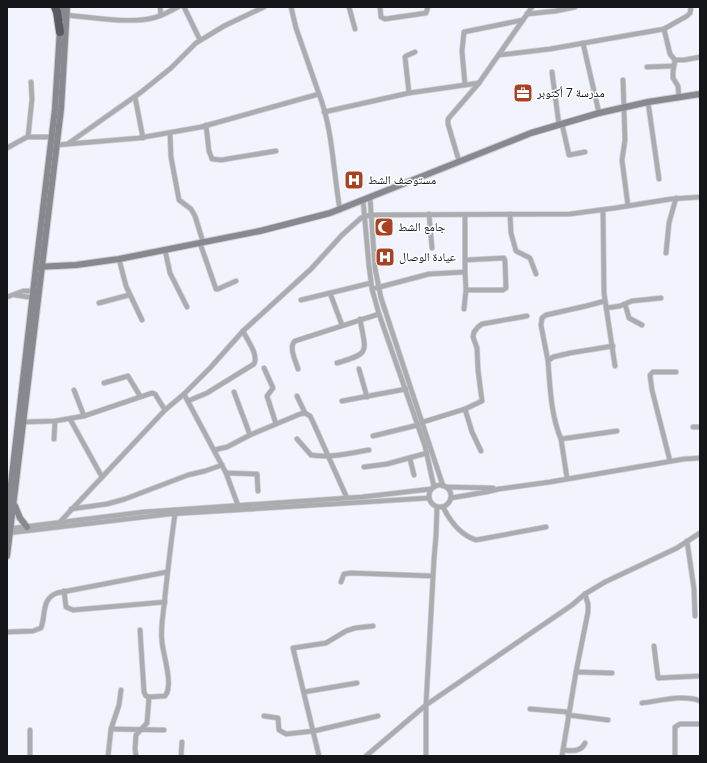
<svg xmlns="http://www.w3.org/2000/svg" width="707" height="763" viewBox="0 0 707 763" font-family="Roboto,'Noto Naskh Arabic',sans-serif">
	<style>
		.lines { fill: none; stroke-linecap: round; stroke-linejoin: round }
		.street-casing { stroke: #ced0d8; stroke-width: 6 }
		.secondary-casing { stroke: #ced0d8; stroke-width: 8 }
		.highway-casing { stroke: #ced0d8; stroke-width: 10 }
		.street { stroke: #abacaf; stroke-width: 4.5 }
		.secondary { stroke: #87898e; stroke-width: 6 }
		.highway { stroke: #595b61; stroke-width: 8 }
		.labels { text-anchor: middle; stroke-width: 3; stroke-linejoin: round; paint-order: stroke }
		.poi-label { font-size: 12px; fill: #151619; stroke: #fff; text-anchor: start }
	</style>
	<rect width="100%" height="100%" fill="#f1f4fc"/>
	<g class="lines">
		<!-- street casing -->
		<g class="street-casing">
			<g id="street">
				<path d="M160 7 161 15"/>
				<path d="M184 7 200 40"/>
				<path d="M291 7 296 28 319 94"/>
				<path d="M349 7 355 29"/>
				<path d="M380 7 381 17 385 19 426 13 428 7"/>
				<path d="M527 14 556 11 575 7"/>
				<path d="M66 15C89 17 131 24 153 18 162 16 170 11 178 7"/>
				<path d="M664 29 670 54 675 60H684L700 57"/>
				<path d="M583 43 599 113"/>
				<path d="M499 55 550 49 664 29 687 16 690 13 691 7"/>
				<path d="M675 60 673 72V78L678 86 679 98"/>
				<path d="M647 67 673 66"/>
				<path d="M552 72 559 125"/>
				<path d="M623 80 625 140 622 160 628 206"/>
				<path d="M465 85 462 51 464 32 523 20"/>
				<path d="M409 93 405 57 406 56 415 52"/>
				<path d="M135 97 143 138"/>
				<path d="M648 102 659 179"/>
				<path d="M324 112 409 93 479 83"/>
				<path d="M562 124 569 155 585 152"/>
				<path d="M206 125 209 151 212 159 221 160 276 151"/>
				<path d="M170 133 171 157 179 200 191 209 195 216 203 242"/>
				<path d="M28 137 32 99 31 82"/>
				<path d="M69 143 120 107 140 93 171 68 196 43 224 26 264 7"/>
				<path d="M57 145 139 138 201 127 319 94C333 130 333 171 340 210"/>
				<path d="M7 148 27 137H52"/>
				<path d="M459 161 448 124V119L479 83 532 7"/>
				<path d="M370 198 375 268 381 298 443 486"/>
				<path d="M363 200 369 266 372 289 379 314 425 446 434 487"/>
				<path d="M603 210 604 293 615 366"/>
				<path d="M429 214 432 248"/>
				<path d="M510 214 511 233 516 251 530 258 536 274"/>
				<path d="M200 243 216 289H218L236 281"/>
				<path d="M165 250 170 273 187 307"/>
				<path d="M666 253 669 223 676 198"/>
				<path d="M119 259 126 286 142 320"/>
				<path d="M465 272 466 290H503L506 288 505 261 504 258 465 260"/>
				<path d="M376 288 429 274 465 272V215"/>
				<path d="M15 295 35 298"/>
				<path d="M7 297 23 291H36"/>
				<path d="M301 300 330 293"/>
				<path d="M99 303 129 295"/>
				<path d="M625 304 629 318 642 325"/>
				<path d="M606 308 620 306 632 301 661 298"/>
				<path d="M464 309 466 290"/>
				<path d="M342 325 330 293 371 283"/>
				<path d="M548 361 541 325 542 318 546 315 586 306 605 301"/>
				<path d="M337 363C371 353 366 353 360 319"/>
				<path d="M264 368 273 388 267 396 276 424"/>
				<path d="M298 369C296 361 288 347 295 341L379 314"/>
				<path d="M359 369 367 397"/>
				<path d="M104 383 128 376 140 396"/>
				<path d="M74 390 84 416"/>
				<path d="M234 392 250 435"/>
				<path d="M184 394 226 473 239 508"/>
				<path d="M297 396 305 413"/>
				<path d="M188 401 207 393 254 364C259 355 247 340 243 331"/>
				<path d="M342 401 406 389"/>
				<path d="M465 409 482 401 478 370 477 348 473 337 474 332 478 327 482 324 527 316"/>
				<path d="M70 419 102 477"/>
				<path d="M23 422 55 421 84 416 152 393 155 394 165 410"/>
				<path d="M423 422 465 409 472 432 481 451"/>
				<path d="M693 427H700"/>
				<path d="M373 436 418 425"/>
				<path d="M54 439 55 421"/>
				<path d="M297 439 311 455C331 458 350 453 369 450"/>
				<path d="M561 439C551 416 550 387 548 361L553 357 570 353 613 346"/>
				<path d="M214 450 227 447 250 435 300 414 305 413 310 416 313 422 347 498"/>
				<path d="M410 459 414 475"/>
				<path d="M670 461 652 390 650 375 653 372H676"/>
				<path d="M364 467 387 464 427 453"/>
				<path d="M226 473 257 474 258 491"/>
				<path d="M567 478 561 439 617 431"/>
				<circle cx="440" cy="496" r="11"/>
				<path d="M446 487 493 488"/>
				<path d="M451 498 486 492 499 489 550 482 684 459 700 458"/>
				<path d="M443 507C450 521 460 535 476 540L546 527"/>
				<path d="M71 509 107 504 125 499 188 475 205 471 222 465"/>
				<path d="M59 523 165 410 184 394 210 368 243 331 311 269 342 235 361 218 370 215 570 214 615 208 671 199 700 197"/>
				<path d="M7 529 144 512 362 497 431 489"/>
				<path d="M8 533 169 514 429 498"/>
				<path d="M687 541 694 589 695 616"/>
				<path d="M341 582 344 574 351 573 433 576"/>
				<path d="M64 591 66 607 73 610 165 602"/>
				<path d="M140 630 144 692 146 696 149 697"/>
				<path d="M7 632 33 631 41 628C46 615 41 599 57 593L167 572"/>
				<path d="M654 646 658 678 700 676"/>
				<path d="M576 672 612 673"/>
				<path d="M304 692 357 683"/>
				<path d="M642 703C659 701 685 694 700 701"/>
				<path d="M530 709 568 712"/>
				<path d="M568 715 608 720"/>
				<path d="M264 716 278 718 279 730 286 734 314 731 378 716"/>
				<path d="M111 729 164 730"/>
				<path d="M563 750C572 751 581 752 585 743"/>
				<path d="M30 756V730"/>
				<path d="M108 756 111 729 119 705 121 690"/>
				<path d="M136 756 135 749 136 735 147 723 149 697 165 696C174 686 163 654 162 642 160 627 164 611 165 596 168 569 171 541 175 514"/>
				<path d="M181 756 182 742"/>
				<path d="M319 756 293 648 326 643 346 631 355 628 373 626"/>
				<path d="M366 756 426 705 572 605 585 594 605 582 677 548 700 533"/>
				<path d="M426 756V705L434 559 436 536 437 507"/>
				<path d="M562 756 576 672 588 612V604L585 594"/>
				<path d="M675 756V727L680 724H700"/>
			</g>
		</g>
		<!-- secondary casing -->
		<g class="secondary-casing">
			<g id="secondary">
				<path d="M61 19V7"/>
				<path d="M36 267 76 265 119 259 260 231 330 213 531 133 599 113 648 102 700 94"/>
				<path d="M15 506 20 518 27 527"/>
				<path d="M7 519 36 267 55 109 60 29"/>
				<path d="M7 556 61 109 67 7"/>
			</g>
		</g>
		<!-- highway casing -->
		<g class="highway-casing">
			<path id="highway" d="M55 7 57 12 60 32"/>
		</g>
		<!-- street -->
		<use href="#street" class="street"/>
		<!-- secondary -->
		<use href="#secondary" class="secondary"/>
		<!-- highway -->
		<use href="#highway" class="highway"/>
	</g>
	<!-- icons -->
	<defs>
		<g id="office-square" transform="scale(1)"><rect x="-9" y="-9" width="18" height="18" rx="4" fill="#a94122" stroke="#fff"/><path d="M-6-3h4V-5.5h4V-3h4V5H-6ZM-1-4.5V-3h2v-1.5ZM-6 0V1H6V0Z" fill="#fff"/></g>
		<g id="hospital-square" transform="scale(1)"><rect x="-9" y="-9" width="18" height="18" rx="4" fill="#a94122" stroke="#fff"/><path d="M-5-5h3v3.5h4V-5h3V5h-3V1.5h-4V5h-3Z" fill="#fff"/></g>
		<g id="mosque-square" transform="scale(1)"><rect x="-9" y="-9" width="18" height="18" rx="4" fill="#a94122" stroke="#fff"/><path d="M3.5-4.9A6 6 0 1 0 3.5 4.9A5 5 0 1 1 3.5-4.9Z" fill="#fff"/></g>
	</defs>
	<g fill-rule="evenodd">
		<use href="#office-square" x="523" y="93"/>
		<use href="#hospital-square" x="354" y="180"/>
		<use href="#mosque-square" x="384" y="227"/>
		<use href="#hospital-square" x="385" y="257"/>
	</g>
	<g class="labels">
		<!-- poi labels -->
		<g class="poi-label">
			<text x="537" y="97">مدرسة 7 أكتوبر</text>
			<text x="368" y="184">مستوصف الشط</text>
			<text x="398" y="231">جامع الشط</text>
			<text x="399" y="261">عيادة الوصال</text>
		</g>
	</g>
	<!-- border -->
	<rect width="707" height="763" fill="none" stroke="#151619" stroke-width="16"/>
</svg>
